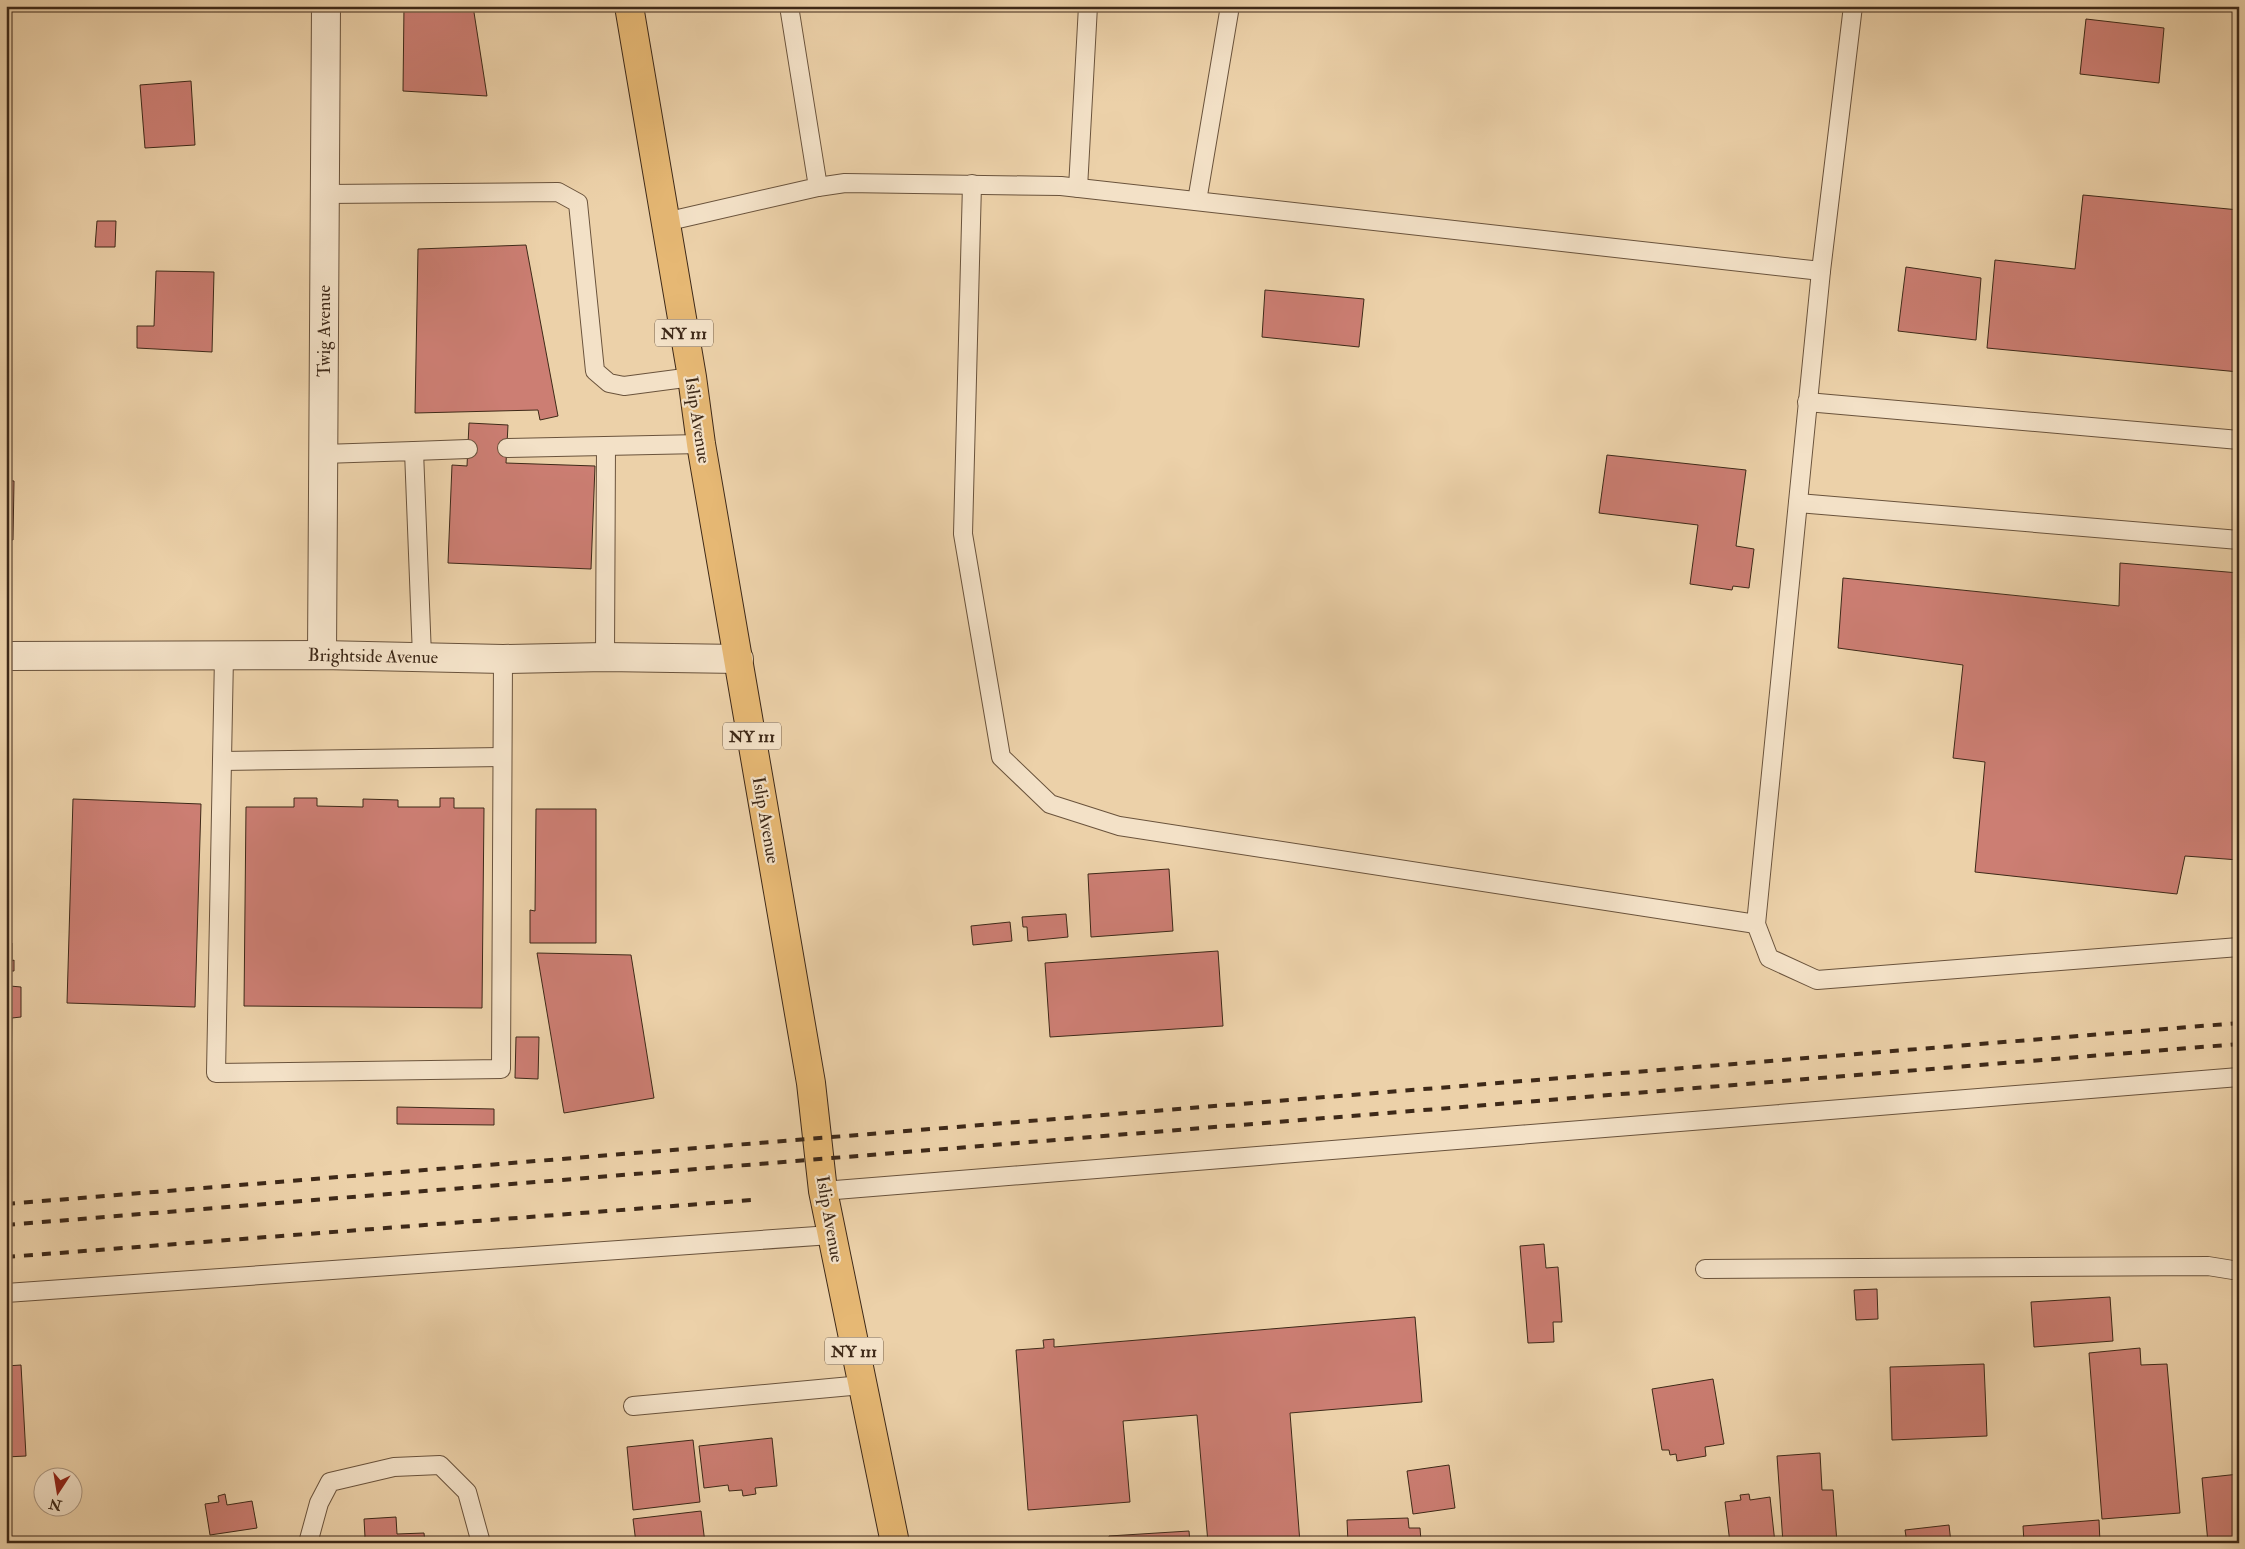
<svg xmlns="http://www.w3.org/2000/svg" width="2245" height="1549" viewBox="0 0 2245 1549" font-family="'IM FELL Double Pica',serif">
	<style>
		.building { fill: #cc7e73; stroke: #3e2918 }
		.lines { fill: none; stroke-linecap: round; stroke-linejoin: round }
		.lane-casing { stroke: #6a533c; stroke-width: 20 }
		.street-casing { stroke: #6a533c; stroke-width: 30 }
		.primary-casing { stroke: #3e2918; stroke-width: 30 }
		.lane { stroke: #f3e1c7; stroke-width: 18 }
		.street { stroke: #f3e1c7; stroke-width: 28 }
		.primary { stroke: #e6b874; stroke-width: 28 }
		.rail { stroke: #3e2918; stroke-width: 4; stroke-dasharray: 9 9; stroke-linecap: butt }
		.labels { text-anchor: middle; stroke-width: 4.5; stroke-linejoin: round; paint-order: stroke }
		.shield { fill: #f3e1c7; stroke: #74604c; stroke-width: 1 }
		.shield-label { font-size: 16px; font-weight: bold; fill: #3e2918 }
		.street-label { font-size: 18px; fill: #3e2918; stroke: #f3e1c7 }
	</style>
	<rect width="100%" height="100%" fill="#ecd1a9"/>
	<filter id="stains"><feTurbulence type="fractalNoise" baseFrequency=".004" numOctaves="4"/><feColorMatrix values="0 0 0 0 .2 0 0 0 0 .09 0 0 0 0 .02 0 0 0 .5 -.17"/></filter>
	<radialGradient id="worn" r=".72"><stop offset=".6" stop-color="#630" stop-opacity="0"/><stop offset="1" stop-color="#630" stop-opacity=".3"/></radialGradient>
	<!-- building -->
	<g class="building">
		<path d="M404 6H473L487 96 403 91Z"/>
		<path d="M2086 19 2164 28 2159 83 2080 74Z"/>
		<path d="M191 81 195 145 145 148 140 85Z"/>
		<path d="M2083 195 2239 210V372L1987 348 1995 260 2075 269Z"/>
		<path d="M97 221H116L115 247H95Z"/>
		<path d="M526 245 558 416 540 420 538 410 415 413 418 249Z"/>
		<path d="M1906 267 1981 278 1976 340 1898 331Z"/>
		<path d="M156 271 214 272 212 352 137 348V326H154Z"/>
		<path d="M1265 290 1364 299 1359 347 1262 337Z"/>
		<path d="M469 423 508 425 506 463 595 466 591 569 448 563 452 465 467 466Z"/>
		<path d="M1607 455 1746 470 1736 546 1754 549 1749 588 1733 586 1732 590 1690 584 1698 525 1599 513Z"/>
		<path d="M6 480 14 481 13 540 6 539Z"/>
		<path d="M2120 563 2239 573V860L2185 856 2177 894 1975 872 1985 762 1953 758 1963 665 1838 648 1843 578 2119 606Z"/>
		<rect x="6" y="767" width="3" height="71"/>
		<path d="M294 798H317V806L363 807V799L398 800V807H440V798H454V808H484L482 1008 244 1006 246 807H294Z"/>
		<path d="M73 799 201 804 195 1007 67 1003Z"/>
		<path d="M536 809H596V943H530V910L535 911Z"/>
		<path d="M1169 869 1173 931 1091 937 1088 874Z"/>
		<path d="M1066 914 1068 937 1028 941 1027 927H1023L1022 917Z"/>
		<path d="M1010 922 1012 941 973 945 971 926Z"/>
		<path d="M6 943H12V961L14 960V971H11L10 986 21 987V1017L12 1018 11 1074H6Z"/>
		<path d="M1218 951 1223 1026 1050 1037 1045 963Z"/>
		<path d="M537 953 631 955 654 1098 564 1113Z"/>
		<path d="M516 1037H539L538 1079 515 1078Z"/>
		<path d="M397 1107 494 1109V1125L397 1124Z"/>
		<path d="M1544 1244 1546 1268 1558 1267 1562 1322H1553L1554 1342 1528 1343 1520 1246Z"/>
		<path d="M1877 1289 1878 1319 1856 1320 1854 1290Z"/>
		<path d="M2110 1297 2113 1341 2034 1347 2031 1302Z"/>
		<path d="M1415 1317 1422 1402 1290 1413 1300 1543H1208L1197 1415 1123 1421 1130 1502 1028 1510 1016 1350 1044 1348 1043 1340 1054 1339V1347Z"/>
		<path d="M2140 1348 2141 1365 2167 1364 2180 1513 2102 1519 2089 1353Z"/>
		<path d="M1984 1364 1987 1436 1892 1440 1890 1367Z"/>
		<path d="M21 1365 26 1456 6 1457V1366Z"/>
		<path d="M1713 1379 1724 1444 1705 1447 1706 1456 1677 1461 1676 1454 1670 1455 1669 1450H1662L1652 1389Z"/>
		<path d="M772 1438 777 1486 755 1488 756 1494 743 1496 742 1490 729 1491 728 1485 704 1488 699 1446Z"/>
		<path d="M693 1440 700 1502 633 1510 627 1447Z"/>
		<path d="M1820 1453 1822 1490H1833L1837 1543H1783L1777 1456Z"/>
		<path d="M1449 1465 1455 1508 1413 1514 1407 1471Z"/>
		<path d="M2239 1474V1543H2208L2202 1478Z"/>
		<path d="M225 1494 227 1505 252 1501 257 1528 210 1535 205 1504 219 1502 218 1496Z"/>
		<path d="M1749 1494 1750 1500 1770 1497 1775 1543H1730L1725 1502 1741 1500 1740 1495Z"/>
		<path d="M701 1511 705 1543H636L633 1519Z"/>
		<path d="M396 1517 397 1534 424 1533 425 1543H362V1538L365 1537 364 1519Z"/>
		<path d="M1408 1518 1409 1528H1420L1421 1541 1348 1543 1347 1520Z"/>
		<path d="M2099 1520 2100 1543H2024L2023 1526Z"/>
		<path d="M1949 1525 1951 1543H1907L1905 1530Z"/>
		<path d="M1189 1531 1190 1543H1109V1536Z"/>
	</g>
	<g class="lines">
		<!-- lane casing -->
		<g class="lane-casing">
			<g id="lane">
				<path d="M972 184 963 534 1001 757 1050 804 1119 826 1756 924"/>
				<path d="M818 187 845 183 1061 186 1821 271 1853 6"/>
				<path d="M1078 188 1088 6"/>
				<path d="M325 194 558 192 578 203 595 371 609 383 624 386 692 377"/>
				<path d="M1197 201 1230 6"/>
				<path d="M665 222 818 187 789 6"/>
				<path d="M1821 271 1756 924 1769 958 1817 980 2239 947"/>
				<path d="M1807 402 2239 440"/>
				<path d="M507 448 701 444"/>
				<path d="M414 451 468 449"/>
				<path d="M323 454 414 451 422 656"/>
				<path d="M1798 503 2239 540"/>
				<path d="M224 656 216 1073 501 1069 503 659"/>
				<path d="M605 657 606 446"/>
				<path d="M222 761 502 757"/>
				<path d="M823 1191 2239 1077"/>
				<path d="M1705 1269 2208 1266 2239 1271"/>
				<path d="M6 1293 831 1235"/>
				<path d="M633 1406 862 1385"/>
				<path d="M308 1543 319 1503 330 1482 394 1467 440 1465 467 1492 481 1543"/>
			</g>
		</g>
		<!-- street casing -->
		<g class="street-casing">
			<g id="street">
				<path d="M322 655 326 6"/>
				<path d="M6 656 322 655 503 659 605 657 739 659"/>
			</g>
		</g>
		<!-- primary casing -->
		<g class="primary-casing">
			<path id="primary" d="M629 6 692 377 701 444 811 1083 823 1191 895 1543"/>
		</g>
		<!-- lane -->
		<use href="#lane" class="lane"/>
		<!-- street -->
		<use href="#street" class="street"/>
		<!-- primary -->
		<use href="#primary" class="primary"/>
		<!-- rail -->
		<g class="rail">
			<path d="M6 1204 2239 1023"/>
			<path d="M6 1225 2239 1044"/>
			<path d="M6 1257 752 1200"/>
		</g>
	</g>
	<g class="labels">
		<!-- shield labels -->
		<g class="shield">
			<rect x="655" y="319.5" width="58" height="27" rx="4"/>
			<rect x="723" y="722.5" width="58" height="27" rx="4"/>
			<rect x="825" y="1337.5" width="58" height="27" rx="4"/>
		</g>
		<g class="shield-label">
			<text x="684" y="339">NY 111</text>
			<text x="752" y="742">NY 111</text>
			<text x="854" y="1357">NY 111</text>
		</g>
		<!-- street labels -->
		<g class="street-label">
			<text transform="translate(324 331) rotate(-90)" y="6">Twig Avenue</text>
			<text transform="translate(698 420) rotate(81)" y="6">Islip Avenue</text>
			<text transform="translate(373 656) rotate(1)" y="6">Brightside Avenue</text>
			<text transform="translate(766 820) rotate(80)" y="6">Islip Avenue</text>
			<text transform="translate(830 1219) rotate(80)" y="6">Islip Avenue</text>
		</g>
	</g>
	<!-- margin -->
	<rect width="2245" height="1549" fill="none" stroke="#ecd1a9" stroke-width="25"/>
	<rect x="8" y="8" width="2230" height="1534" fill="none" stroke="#3e2918" stroke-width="2.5"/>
	<rect x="12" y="12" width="2220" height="1524" fill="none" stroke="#3e2918"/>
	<!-- north arrow -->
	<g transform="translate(58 1492) rotate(192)"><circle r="24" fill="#f3e1c7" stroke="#ab9781"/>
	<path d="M0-4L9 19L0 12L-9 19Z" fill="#8f2418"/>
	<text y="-8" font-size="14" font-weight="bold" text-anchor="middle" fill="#3e2918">N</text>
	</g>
	<rect width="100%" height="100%" filter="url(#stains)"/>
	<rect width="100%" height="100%" fill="url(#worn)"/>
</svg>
